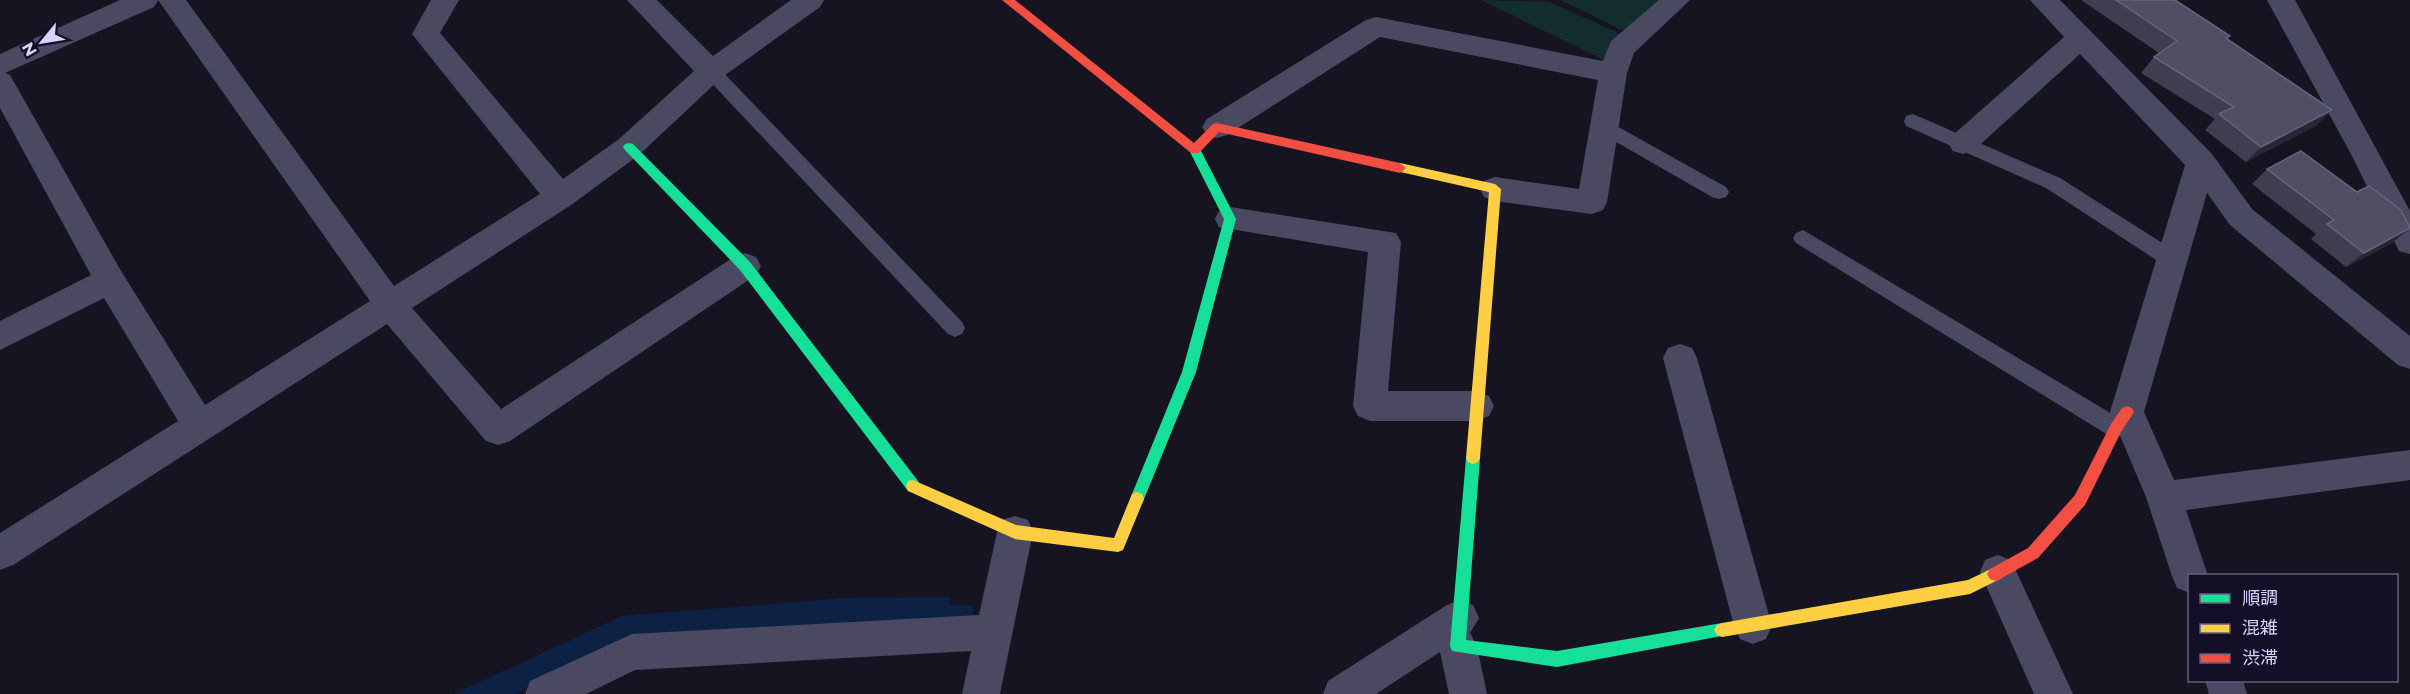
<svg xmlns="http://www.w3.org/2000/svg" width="2410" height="694" viewBox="0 0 2410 694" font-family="Montserrat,'Noto Sans JP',sans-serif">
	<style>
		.green { fill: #132c2d }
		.water { fill: #0d2144 }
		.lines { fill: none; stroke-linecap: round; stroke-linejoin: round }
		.stream { stroke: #0d2144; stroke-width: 12 }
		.lane { fill: #4a4962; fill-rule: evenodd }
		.street { fill: #4a4962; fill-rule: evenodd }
		.fast { fill: #16e098; fill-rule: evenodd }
		.slow { fill: #ffcf43; fill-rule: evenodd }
		.jam { fill: #f24e42; fill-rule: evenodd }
		.wall { fill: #403d50 }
		.shaded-wall { fill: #282635 }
		.building { fill: #504e63; stroke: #66637b; stroke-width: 1.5 }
	</style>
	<rect width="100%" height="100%" fill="#161421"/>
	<!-- green -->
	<g class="green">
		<path d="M1481 0 1550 2 1625 36 1610 43V63Z"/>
		<path d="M1560 0H1676L1636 37Z"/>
	</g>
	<!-- water -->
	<path class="water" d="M951 597 945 626 627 641 514 694H454L622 616 847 598Z"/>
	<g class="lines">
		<!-- stream -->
		<path class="stream" d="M934 612 968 611"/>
		<!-- lane -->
		<g class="lane">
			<path d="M711 65 717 66 962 322 965 328 962 334 955 337 948 334 705 76 702 71 705 66Z"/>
			<path d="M1913 114 2060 178 2178 253 2181 259 2178 265 2171 267 2164 265 2046 188 1906 126 1904 121 1906 116Z"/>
			<path d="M1604 119 1726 187 1729 192 1726 197 1719 199 1712 197 1597 131 1595 126 1597 121Z"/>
			<path d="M1803 230 2124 421 2127 428 2124 435 2116 437 2108 435 1796 243 1793 238 1796 233Z"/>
		</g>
		<!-- street -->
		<g class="street">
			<path d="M120 0H158L154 7 5 73 10 75 121 271 205 405 370 301 158 0H186L394 286 540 194 412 34 431 0H459L440 33 563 179 619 139 694 71 627 0H657L713 56 791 0H824L820 7 721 78 639 155 571 205 412 308 501 409 734 257 745 253 756 257 761 266 756 275 510 441 498 445 486 441 387 324 13 565 0 570V533L178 421 104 298 0 350V321L91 275 0 108V54Z"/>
			<path d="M1659 0H1690L1634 53 1627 73 1607 202 1603 210 1592 214 1495 201 1484 197 1480 189 1484 181 1495 177 1579 189 1598 80 1380 37 1227 135 1217 138 1207 135 1202 127 1207 119 1366 20 1376 17 1603 61 1611 41Z"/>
			<path d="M2030 0H2060L2212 154 2252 209 2410 336V369L2398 365 2230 225 2207 193 2144 412 2174 480 2410 450V480L2186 510 2208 576H2190V593L2177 588 2172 576 2146 497 2110 412 2185 165 2080 54 1973 151 1963 154 1953 151 1948 143 1953 135 2064 37Z"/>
			<path d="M2267 0H2295L2410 211V254L2399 251 2352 156Z"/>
			<path d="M1230 207 1396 233 1401 242 1388 391H1477L1489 396 1494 406 1489 416 1477 421H1370L1358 416 1353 406 1368 252 1219 227 1215 219 1219 211Z"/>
			<path d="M1680 344 1692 348 1697 358 1772 626 1766 639 1753 644 1740 639 1734 626 1663 358 1668 348Z"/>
			<path d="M1015 516 1028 520 1033 532 1000 694H962L971 651 635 670 586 694H525L530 681 632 634 979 615 997 532 1002 520Z"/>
			<path d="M1998 555 2011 560 2073 694H2034L1980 572 1985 560Z"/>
			<path d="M1460 600 1473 605 1479 618 1470 633 1477 646 1487 694H1449L1440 652 1376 694H1323L1328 681 1447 605Z"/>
			<path d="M2205 680H2243L2247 694H2209Z"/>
		</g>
		<!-- fast -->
		<g class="fast">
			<path d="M629 143 633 144 750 262 918 481 920 486 918 491 913 492 908 491 740 270 625 150 623 147 625 144Z"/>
			<path d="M1195 145 1199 147 1236 219 1196 372 1144 499 1142 504 1137 506 1132 504 1130 499 1182 372 1224 219 1189 150Z"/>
			<path d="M1473 452 1478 454 1480 458 1466 640 1557 651 1722 623 1727 625 1730 630 1727 635 1557 667 1452 651 1450 646 1466 458 1468 454Z"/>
		</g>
		<!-- slow -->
		<g class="slow">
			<path d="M1400 163 1495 184 1501 189 1480 458 1478 462 1473 464 1468 462 1466 458 1489 192 1396 171 1394 168Z"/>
			<path d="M913 480 1016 525 1114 538 1132 494 1137 492 1142 494 1144 499 1123 550 1118 552 1015 539 908 491 906 486 908 481Z"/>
			<path d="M1995 567 2000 569 2003 574 2000 579 1970 594 1722 637 1717 635 1714 630 1717 625 1722 623 1968 580Z"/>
		</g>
		<!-- jam -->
		<g class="jam">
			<path d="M1002 0H1015L1194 143 1213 124 1217 123 1400 163 1406 168 1400 173 1219 132 1199 153H1191Z"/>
			<path d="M2127 406 2132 408 2134 412 2121 432 2085 505 2038 558 2000 579 1995 581 1990 579 1987 574 1990 569 2028 548 2075 495 2111 424 2122 408Z"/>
		</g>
	</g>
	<!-- wall -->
	<g class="wall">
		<path d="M2081 0H2175L2230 36 2227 39 2317 125 2246 162 2205 130 2215 119 2141 73 2154 57 2159 53Z"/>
		<path d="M2267 169 2357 192 2410 228 2392 243 2346 267 2311 239 2316 234 2252 184Z"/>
	</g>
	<!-- shaded-wall -->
	<g class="shaded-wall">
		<path d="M2332 110 2317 125 2246 162 2261 147Z"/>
		<path d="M2410 228 2392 243 2346 267 2364 253Z"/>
	</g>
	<!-- building -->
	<g class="building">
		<path d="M2116 0H2175L2230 36 2226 38 2332 110 2261 147 2219 114 2234 107 2154 57 2177 41Z"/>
		<path d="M2301 151 2357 192 2369 186 2401 210 2410 228 2364 253 2327 224 2334 220 2267 169Z"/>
	</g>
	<!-- legend -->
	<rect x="2188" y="574" width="210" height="108" fill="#130f26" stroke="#625e7d" stroke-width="1.5"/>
	<rect x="2200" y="594" width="30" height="9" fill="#16e098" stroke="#625e7d" stroke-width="1.5"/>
	<text x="2242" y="604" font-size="18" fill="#d9d4ff">順調</text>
	<rect x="2200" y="624" width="30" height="9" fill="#ffcf43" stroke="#625e7d" stroke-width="1.5"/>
	<text x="2242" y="634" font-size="18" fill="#d9d4ff">混雑</text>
	<rect x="2200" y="654" width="30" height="9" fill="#f24e42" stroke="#625e7d" stroke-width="1.5"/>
	<text x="2242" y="664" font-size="18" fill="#d9d4ff">渋滞</text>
	<!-- north arrow -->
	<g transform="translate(42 42) rotate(240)" stroke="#130f26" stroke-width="4.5" paint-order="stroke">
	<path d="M0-4.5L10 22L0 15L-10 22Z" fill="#d9d4ff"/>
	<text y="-9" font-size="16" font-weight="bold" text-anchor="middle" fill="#d9d4ff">N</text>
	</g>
</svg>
